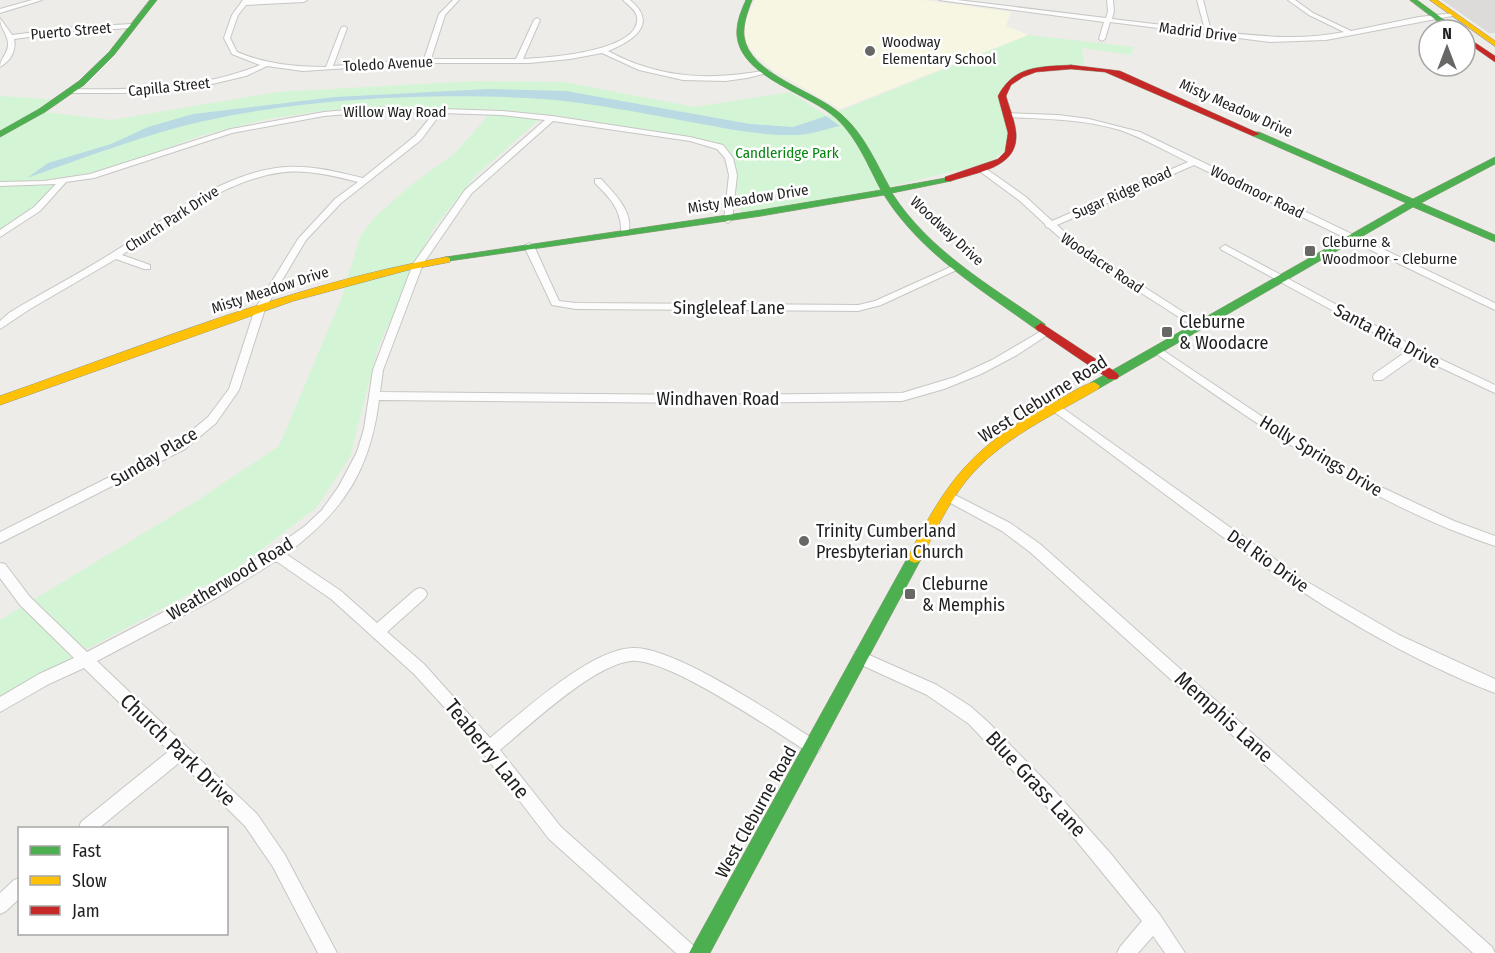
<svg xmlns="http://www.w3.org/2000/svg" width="1495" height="953" viewBox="0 0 1495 953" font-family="'Fira Sans Condensed',sans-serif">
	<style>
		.residential { fill: #dcdbd9 }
		.education { fill: #f7f6e3 }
		.park { fill: #d4f5d5 }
		.water { fill: #b9dae2 }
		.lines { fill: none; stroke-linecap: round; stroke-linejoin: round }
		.street-casing { stroke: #c6c6c4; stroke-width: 2 }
		.fast-casing { stroke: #96987e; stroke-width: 1 }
		.slow-casing { stroke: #96987e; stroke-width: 1 }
		.jam-casing { stroke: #96987e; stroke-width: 1 }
		.street { fill: #fcfcfc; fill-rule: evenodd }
		.fast { fill: #4caf50; fill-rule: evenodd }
		.slow { fill: #ffc107; fill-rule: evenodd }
		.jam { fill: #c62828; fill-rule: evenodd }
		.poi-dot { fill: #676765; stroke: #fff; stroke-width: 2 }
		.labels { text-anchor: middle; stroke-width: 5; stroke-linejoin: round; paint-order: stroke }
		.far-street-label { font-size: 15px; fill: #1f1f1f; stroke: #fff }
		.far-poi-label { font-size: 15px; fill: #1f1f1f; stroke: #fff; text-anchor: start }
		.far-park-label { font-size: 15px; fill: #058510; stroke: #fff }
		.street-label { font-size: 18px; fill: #1f1f1f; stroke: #fff }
		.poi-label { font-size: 18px; fill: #1f1f1f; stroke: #fff; text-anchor: start }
		.near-street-label { font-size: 21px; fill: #1f1f1f; stroke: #fff }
	</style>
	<rect width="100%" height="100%" fill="#edece8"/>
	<!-- residential -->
	<path class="residential" d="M1442 0H1495V33H1489Z"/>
	<!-- education -->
	<path class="education" d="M755 0H922L1011 12 1006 26 1028 35 840 109 774 71 757 57 747 44 743 33 744 23Z"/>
	<!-- park -->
	<path class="park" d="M1029 35 1134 47 1131 55 1082 48 1084 64 1048 66 1013 78 1001 93 1011 139 1006 150 988 163 872 191 751 212 743 213 738 208 734 160 712 143 683 135 546 114 477 174 433 229 378 347 350 457 316 508 234 570 0 696V620L195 502 279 446 342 297 360 236 375 217 411 185 454 154 493 110 395 107 329 110 268 119 203 135 108 169 63 178 34 207 0 229V96L61 100 45 112 112 120 277 92 474 81 565 82 694 107 790 92 827 116Z"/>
	<!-- water -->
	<path class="water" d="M489 89 566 91 750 124 793 127 826 116 840 126C825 129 810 135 795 135 763 136 728 129 696 123 646 114 594 103 543 99 438 92 307 98 204 121 146 134 84 158 27 178L48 163 111 144 148 127 193 114 335 97Z"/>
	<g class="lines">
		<!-- street casing -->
		<g class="street-casing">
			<g id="street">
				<path d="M32 0H42L0 13V9Z"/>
				<path d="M243 0H307L304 2 246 5 238 15 230 38 237 52C266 64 294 67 326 67L341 28 344 26 347 28 333 66 424 59 439 14 453 0H459L445 15 431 59H516L534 20 537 18 540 20 523 59C545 58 642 52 637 17 636 10 628 5 623 0H630C659 24 633 41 608 51 659 79 711 81 768 70L771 72 747 78 725 81 683 80 639 70 602 53 570 59 529 63H426L303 71 267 66 246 76 195 88 144 93H70L66 91 70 89C135 90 199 90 260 65L232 54 224 38 232 15Z"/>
				<path d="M939 0H957L1106 18 1108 11 1107 0H1113L1114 11 1112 19 1205 30 1197 0H1203L1211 31C1256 36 1300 41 1344 32L1309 15 1288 0H1295L1313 13 1351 31 1419 17 1454 13 1457 15 1326 40 1270 42 1110 22 1105 39 1102 41 1099 39 1104 22Z"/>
				<path d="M0 18 12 35 76 27 132 24 135 26 132 28 76 31 14 39C17 51 10 61 0 67 0 58 9 53 8 43 7 33 0 28 0 18Z"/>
				<path d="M382 107 502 111 552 116 690 137 723 145 733 158 737 175 732 220 728 223 724 220 729 175 725 158 717 149 690 141 553 121 471 194 423 264 383 370 380 392 708 395 902 393 955 377 992 360 1043 330H1051L1052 332 1017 355 981 374 944 389 902 401 708 403 379 400C370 471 343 512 286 554L341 591 377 623 415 590 420 588 425 590 427 594 425 598 387 632 424 664 490 738C523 712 589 650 632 648 673 645 780 718 818 742L821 747 818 752 813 754 808 752C774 731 667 657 631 661 593 665 529 726 500 750L561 827 695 947 698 953H676L549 839 466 731 414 674 331 599 276 561 218 597 97 661 257 814 285 855 337 953H318L273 867 245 826 180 762 99 828H79L81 822 169 751 84 668 49 684 0 712V697L39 674 74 658 20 605 0 578V563L5 564 30 597 87 652 208 589 271 550 305 526 322 510 339 486 357 452 364 429 373 370 413 264 465 190 545 120 502 115 441 113 421 140 341 203 306 240 265 309 239 390 216 423 185 449 0 543V532L177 443 208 417 229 389 255 309 298 239 335 199 358 182C334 176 310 170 285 172 223 179 172 223 122 255L150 265V269H144L116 259 30 309 0 329V321L9 313C43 292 79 274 112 253 166 220 220 172 286 167 312 165 337 172 363 178L415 136 434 113 382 111 324 116 232 133 94 178 66 182 40 211 0 237V230L34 207 56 184 0 186V182L44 181 90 174 231 129 324 112Z"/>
				<path d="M1005 113 1058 115 1089 119 1140 132 1495 303V310L1194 165 1057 225 1080 246 1205 326 1204 328H1196L1074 250 1049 228 1046 227 1045 224 1020 201 978 170 985 168 1026 197 1052 221 1188 162C1166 151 1143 138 1120 130 1084 119 1045 119 1008 117H1005Z"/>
				<path d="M595 179H601C615 194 635 213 628 235H622C621 230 621 225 620 220 617 205 606 194 595 183Z"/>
				<path d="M529 243 534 246 559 301 576 303 858 305 875 301 955 265 958 264 963 267 881 305 858 311 576 309 552 305 524 246Z"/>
				<path d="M1225 245 1419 349 1495 385V393L1416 356 1382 380H1374L1373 377 1374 374 1407 351 1222 250 1220 248Z"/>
				<path d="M1158 347 1282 430 1366 480 1454 521 1495 536V546C1369 504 1262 428 1154 352L1153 350Z"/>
				<path d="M1057 404 1304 580 1399 635 1495 679V693C1329 629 1195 514 1053 411L1051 408Z"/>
				<path d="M949 492 1010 523 1040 544 1492 947 1495 953H1473L1030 552 1002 531 945 500 943 497 945 494Z"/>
				<path d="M860 651 937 685 970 706 989 723 1053 789 1111 854 1160 915 1185 953H1165L1153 936 1138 953H1117L1120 947 1142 921 1061 822 969 724 927 695 855 662 853 657 855 652Z"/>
				<path d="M20 878V898L6 911 0 914V893L14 880Z"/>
			</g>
		</g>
		<!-- fast casing -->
		<g class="fast-casing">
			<g id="fast">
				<path d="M150 0H157L114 55 84 85 45 112 0 137V131L39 109 79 81 109 52Z"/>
				<path d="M746 0H752C748 11 743 23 744 36 749 75 816 91 842 115 864 134 876 163 890 188L951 177V181L892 193C929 251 991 286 1045 324V330H1037C982 290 921 254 884 195L761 216 442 262V258L446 257 761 210 881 190C868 166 858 139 837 119 811 94 741 78 737 36 736 23 741 11 746 0Z"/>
				<path d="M1410 0H1417L1458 30H1449Z"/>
				<path d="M1253 132H1259L1413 199 1495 157V164L1421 203 1495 235V242L1413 207 1098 389H1090L1088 386 1090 383 1406 203 1253 136Z"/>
				<path d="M915 551 920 553 922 557 920 561 710 953H689L910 553Z"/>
			</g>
		</g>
		<!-- slow casing -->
		<g class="slow-casing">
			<g id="slow">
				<path d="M1430 0H1437L1495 41V46Z"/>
				<path d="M446 257 450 258V262L408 270 293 301 0 405V396C146 345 293 284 446 257Z"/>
				<path d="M1094 382 1100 386 1098 389C1052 416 1001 438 966 481 947 505 934 534 920 561L915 563 910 561 908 557C947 480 972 447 1049 405 1063 398 1079 386 1094 382Z"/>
			</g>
		</g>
		<!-- jam casing -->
		<g class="jam-casing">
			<g id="jam">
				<path d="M1465 36 1495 56V62L1465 41Z"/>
				<path d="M1071 65 1120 71 1260 134 1253 136 1105 72 1071 69 1036 72 1023 77 1011 85 1006 96C1009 107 1015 121 1016 133 1019 168 977 172 951 181H945V177L998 159 1005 152 1008 133 998 96C1014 65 1040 67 1071 65Z"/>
				<path d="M1041 323 1117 373 1119 376 1117 379H1109L1037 330 1035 327Z"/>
			</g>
		</g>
		<!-- street -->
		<use href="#street" class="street"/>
		<!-- fast -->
		<use href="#fast" class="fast"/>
		<!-- slow -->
		<use href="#slow" class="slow"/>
		<!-- jam -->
		<use href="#jam" class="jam"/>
	</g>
	<!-- markers -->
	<g class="poi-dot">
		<circle cx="870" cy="51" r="6"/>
		<rect x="1304" y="245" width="12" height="12" rx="3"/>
		<rect x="1161" y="326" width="12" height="12" rx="3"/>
		<circle cx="804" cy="541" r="6"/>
		<rect x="904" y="588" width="12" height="12" rx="3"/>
	</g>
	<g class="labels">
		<!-- far-street labels -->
		<g class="far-street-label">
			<text transform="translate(71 31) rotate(-5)" y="5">Puerto Street</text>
			<text transform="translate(1198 32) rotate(7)" y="5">Madrid Drive</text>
			<text transform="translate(388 64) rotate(-3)" y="5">Toledo Avenue</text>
			<text transform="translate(169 87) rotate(-6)" y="5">Capilla Street</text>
			<text transform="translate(1236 108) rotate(24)" y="5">Misty Meadow Drive</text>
			<text x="395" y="117">Willow Way Road</text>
			<text transform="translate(1257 192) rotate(26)" y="5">Woodmoor Road</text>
			<text transform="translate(1122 193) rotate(-24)" y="5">Sugar Ridge Road</text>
			<text transform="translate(748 199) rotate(-9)" y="5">Misty Meadow Drive</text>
			<text transform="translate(172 219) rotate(-33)" y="5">Church Park Drive</text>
			<text transform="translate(947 231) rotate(43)" y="5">Woodway Drive</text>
			<text transform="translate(1102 263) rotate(34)" y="5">Woodacre Road</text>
			<text transform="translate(270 290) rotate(-18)" y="5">Misty Meadow Drive</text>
		</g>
		<!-- far-poi labels -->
		<g class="far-poi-label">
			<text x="882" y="47">Woodway<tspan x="882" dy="17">Elementary School</tspan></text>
			<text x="1322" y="247">Cleburne &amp;<tspan x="1322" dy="17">Woodmoor - Cleburne</tspan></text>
		</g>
		<!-- far-park labels -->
		<g class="far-park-label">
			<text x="787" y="158">Candleridge Park</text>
		</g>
		<!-- street labels -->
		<g class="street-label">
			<text x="729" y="314">Singleleaf Lane</text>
			<text transform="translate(1387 336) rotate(28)" y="6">Santa Rita Drive</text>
			<text x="718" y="405">Windhaven Road</text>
			<text transform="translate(1043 399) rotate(-32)" y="6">West Cleburne Road</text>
			<text transform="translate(1321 456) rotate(31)" y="6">Holly Springs Drive</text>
			<text transform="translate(154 457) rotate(-31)" y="6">Sunday Place</text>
			<text transform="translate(1268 561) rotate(35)" y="6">Del Rio Drive</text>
			<text transform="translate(230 579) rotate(-31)" y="6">Weatherwood Road</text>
			<text transform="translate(756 812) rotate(-61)" y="6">West Cleburne Road</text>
		</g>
		<!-- poi labels -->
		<g class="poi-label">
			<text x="1179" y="328">Cleburne<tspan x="1179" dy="21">&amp; Woodacre</tspan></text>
			<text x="816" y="537">Trinity Cumberland<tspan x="816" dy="21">Presbyterian Church</tspan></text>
			<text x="922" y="590">Cleburne<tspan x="922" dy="21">&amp; Memphis</tspan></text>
		</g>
		<!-- near-street labels -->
		<g class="near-street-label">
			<text transform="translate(1224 717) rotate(42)" y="7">Memphis Lane</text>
			<text transform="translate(487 749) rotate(51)" y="7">Teaberry Lane</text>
			<text transform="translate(178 750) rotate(44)" y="7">Church Park Drive</text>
			<text transform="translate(1036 784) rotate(47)" y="7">Blue Grass Lane</text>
		</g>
	</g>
	<!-- legend -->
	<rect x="18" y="827" width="210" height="108" fill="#ffffff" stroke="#a5a5a5" stroke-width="1.5"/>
	<rect x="30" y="846" width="30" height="9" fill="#4caf50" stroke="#a5a5a5" stroke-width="1.5"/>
	<text x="72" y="857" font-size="18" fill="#1f1f1f">Fast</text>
	<rect x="30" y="876" width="30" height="9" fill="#ffc107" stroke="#a5a5a5" stroke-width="1.5"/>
	<text x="72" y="887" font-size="18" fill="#1f1f1f">Slow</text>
	<rect x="30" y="906" width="30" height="9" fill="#c62828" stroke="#a5a5a5" stroke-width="1.5"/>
	<text x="72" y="917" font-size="18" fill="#1f1f1f">Jam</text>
	<!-- north arrow -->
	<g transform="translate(1447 48)"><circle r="28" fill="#ffffff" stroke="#a5a5a5" stroke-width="1.5"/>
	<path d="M0-4.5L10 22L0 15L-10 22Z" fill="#676765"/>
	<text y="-9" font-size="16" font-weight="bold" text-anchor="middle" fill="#1f1f1f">N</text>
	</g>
</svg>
